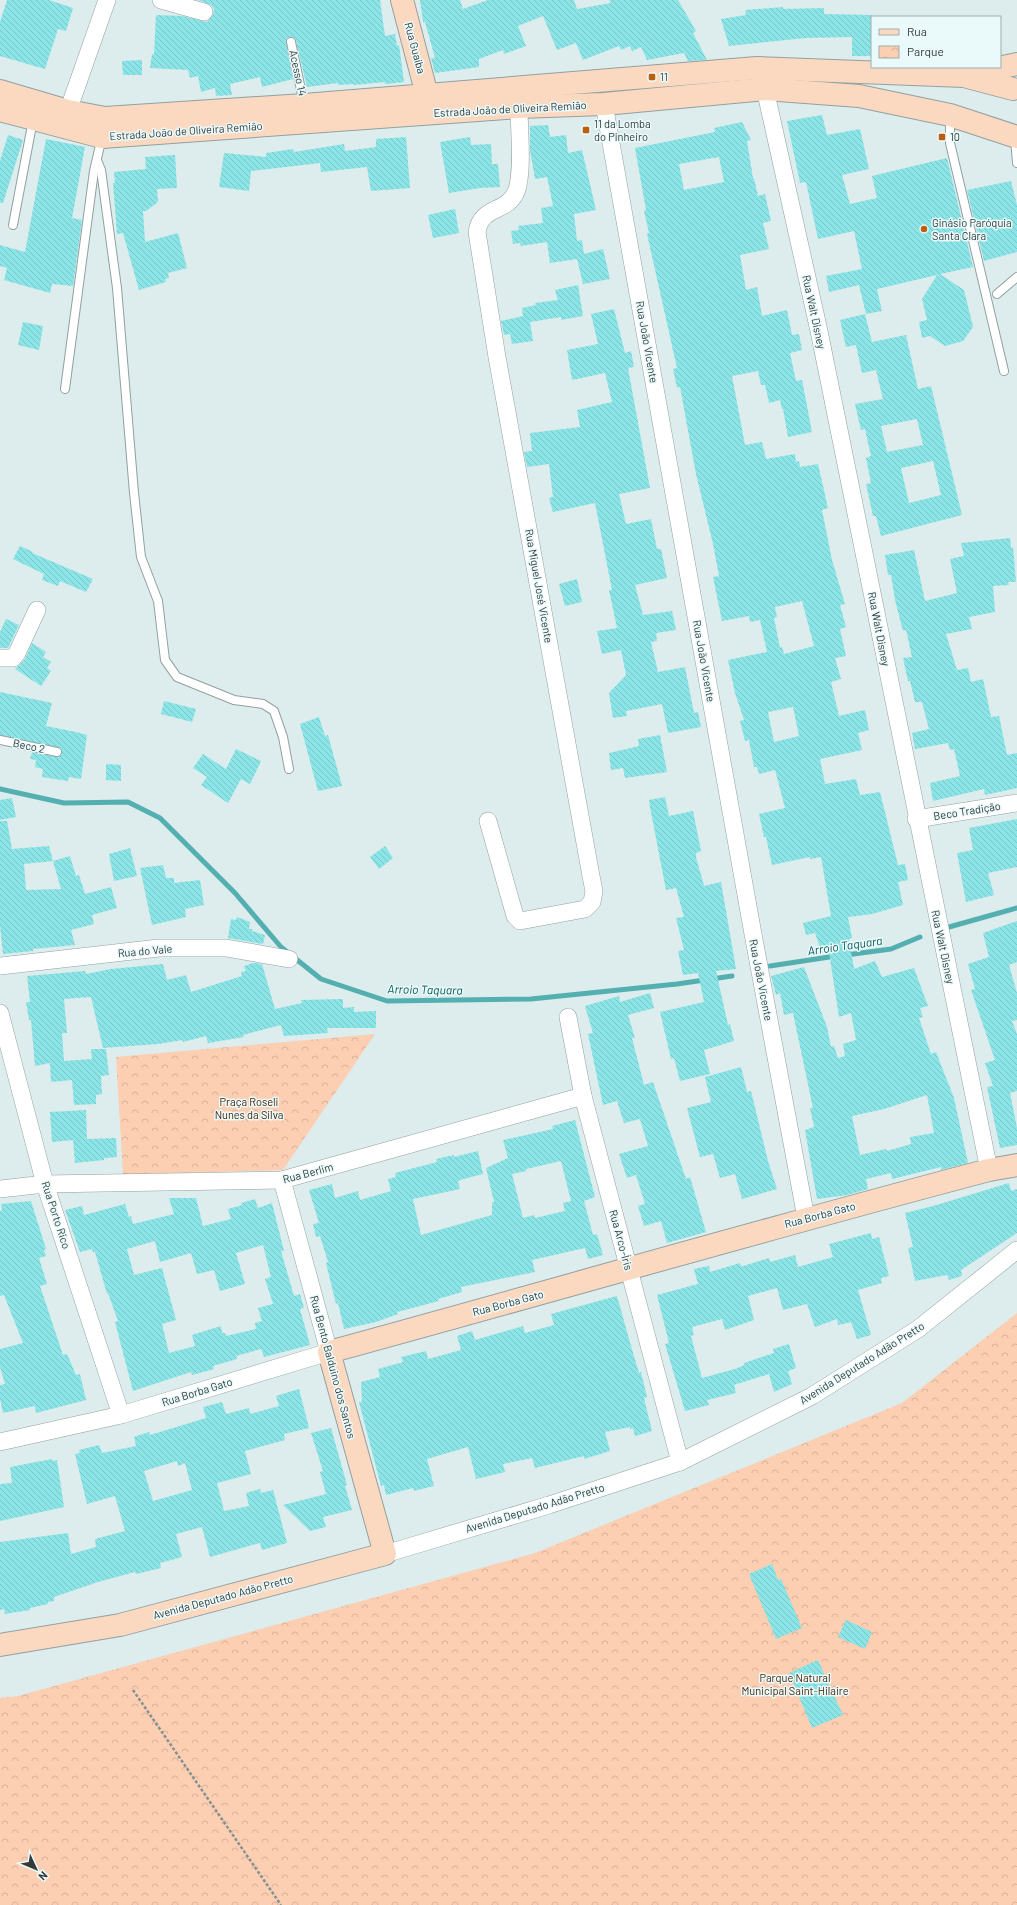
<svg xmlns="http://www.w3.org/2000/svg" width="1017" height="1905" viewBox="0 0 1017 1905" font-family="Barlow,sans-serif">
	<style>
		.park { fill: url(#park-crowns) }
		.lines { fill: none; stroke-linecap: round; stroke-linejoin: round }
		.stream { stroke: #54afb1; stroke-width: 5 }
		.building { fill: url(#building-back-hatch); fill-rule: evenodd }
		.lane-casing { stroke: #92a0a0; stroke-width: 10 }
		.street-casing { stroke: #92a0a0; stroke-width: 18 }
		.secondary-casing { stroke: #92a0a0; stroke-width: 24 }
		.path { stroke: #859090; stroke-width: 2.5; stroke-dasharray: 3 2; stroke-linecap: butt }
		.lane { stroke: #fff; stroke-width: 8 }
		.street { stroke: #fff; stroke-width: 17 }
		.secondary { stroke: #fbd9c0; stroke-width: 22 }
		.poi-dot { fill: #bb5e0f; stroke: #eafafa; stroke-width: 1.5 }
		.labels { text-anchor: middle; stroke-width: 3; stroke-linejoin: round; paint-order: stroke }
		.street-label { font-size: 11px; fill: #343a3a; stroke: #eafafa }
		.poi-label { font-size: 11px; fill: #343a3a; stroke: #eafafa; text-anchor: start }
		.park-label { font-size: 11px; fill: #431e02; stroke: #eafafa }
		.water-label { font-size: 12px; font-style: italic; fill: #085a5b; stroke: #eafafa }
	</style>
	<defs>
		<pattern id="park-crowns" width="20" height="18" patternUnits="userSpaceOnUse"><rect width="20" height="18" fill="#fcceb2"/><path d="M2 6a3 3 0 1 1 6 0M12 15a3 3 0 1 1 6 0" fill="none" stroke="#d9b29a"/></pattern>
		<pattern id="building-back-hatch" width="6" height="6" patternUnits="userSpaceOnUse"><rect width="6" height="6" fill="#8be5e7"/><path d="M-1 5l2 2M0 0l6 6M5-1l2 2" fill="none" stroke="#79c5c7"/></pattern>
	</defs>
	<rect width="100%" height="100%" fill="#ddeced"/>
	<!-- park -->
	<g class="park">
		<path d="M375 1034 283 1170 123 1175 116 1057Z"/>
		<path d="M1017 1313V1905H0V1698L18 1696 535 1553 902 1403Z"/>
	</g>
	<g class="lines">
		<!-- stream -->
		<g class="stream">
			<path d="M0 789 64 803 128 802 160 818 235 893 281 947 321 979 387 1001 531 999 677 984 732 976"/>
			<path d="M942 929 1017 908"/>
			<path d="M846 955 891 949 920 937"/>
			<path d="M770 966 836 956"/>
		</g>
	</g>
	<!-- building -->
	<g class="building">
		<path d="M7 0H49L73 8 66 31 58 29 45 69 0 56V22Z"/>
		<path d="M198 0H380L385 36 395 34 397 46 399 45 404 82 385 84V82L354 85V84L338 85V83L307 87 296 41 295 38 290 37 287 38 286 43 293 79 262 87 260 77 230 84 232 95 216 96 215 88 201 92 198 76 190 78 188 70 150 68 152 54H154L156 15 182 16 207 22 213 15 214 9 211 5Z"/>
		<path d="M420 0H460L463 9 488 0H574L577 9 611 3 609 0H678L696 31 693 33 707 60 688 61 684 53 647 60 641 47 632 51 630 46 621 50 619 46 583 60 576 43 557 50 543 16 518 26 526 46 504 54 503 50 479 59V67L435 73 431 58H435L425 22H423Z"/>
		<path d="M783 7V9L824 8V14L872 15V56H852V37L805 38 729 46 721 19 746 15 745 10Z"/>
		<path d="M142 60V75H123L122 61Z"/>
		<path d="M822 115 827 135 860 129 869 169 842 175 850 204 877 198 872 176 947 158 973 267 940 274 964 290 973 327 963 341 945 346 930 336 922 338 919 322 927 320 922 299 937 275 877 289 882 311 866 314 859 285 829 292 826 276 862 269 854 231 818 239 806 182 800 183 787 121Z"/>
		<path d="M742 122 751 140 747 141 753 178H754L758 196 765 194 771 221 763 223 769 249 740 255 746 290 757 287 762 316 787 310 792 335 799 334 802 350 790 353 796 381 802 380 812 432 788 437 783 409H782L780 400 769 403 765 385H761L758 371 732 376 745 445 762 442 766 459 795 454 796 462 799 461 800 467 818 464 828 508 822 510 832 560 845 604 840 605 846 627 840 629 846 656 835 658 841 679 831 682 839 716 865 710 869 730 858 733 862 750 820 759 825 784 856 779 860 795 880 792 898 865 905 864 908 880 898 882 903 905 872 914 848 917 852 938 849 939 854 969 875 961 882 977 914 968 928 1006 920 1008 923 1017 919 1018 931 1054 936 1052 954 1098 968 1163 941 1170V1167L892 1179 891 1173 866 1179 868 1189 847 1195 817 1199 805 1130 814 1127 810 1108H813L793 1013 784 1015 780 993 776 995 771 976 804 967 827 1027 831 1047 834 1046 838 1058 845 1056 843 1044 856 1040 851 1013 839 1017 828 946 820 947 815 933 806 935 803 923 831 916 821 857 810 859V857L772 865 766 837H764L759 814 785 808 775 770 759 774 757 767H754L749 740 745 741 740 721 744 720 735 693 728 660 767 652 760 620 750 622 749 616 722 621 713 577 719 576 713 544 696 474 680 387 677 388 673 369 677 368 647 234 649 233 644 211 646 210 635 148 715 132 714 128ZM719 157 724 182 684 190 679 164ZM802 601 814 646 784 654 782 647 780 648 774 618 777 617 775 607ZM793 707 799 736 774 742 768 712ZM927 1095 934 1133 910 1137 911 1144 887 1151 886 1149 860 1155 852 1116 884 1109Z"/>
		<path d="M548 125 550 137 566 135 568 153 582 150 596 210 574 214 577 241 582 240 584 254 603 249 610 279 583 284 577 259 550 263 547 242 521 246 520 243 513 244 511 231 519 230 518 226 543 223 541 208 553 206 547 177 535 179 530 150V126Z"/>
		<path d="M8 135 23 140 3 203H0V161Z"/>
		<path d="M406 137 410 188 371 191 367 167 321 172 320 163 251 171 249 191 219 187 224 153 266 157V153L293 149 294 152 344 144 345 151 376 147V139Z"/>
		<path d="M470 137 471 145 491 144 492 164H498L500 187 480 188 449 193 440 142Z"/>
		<path d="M46 139 85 147 72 218 82 220 73 286 52 284 50 293 4 280 7 268 0 266V245L25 252Z"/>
		<path d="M175 155 177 188 157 189 158 202 146 211H143L145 242 178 233 187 268 168 273 169 278 165 279 166 282 139 290 123 233 117 234 113 183H115L114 172 146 169 145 157Z"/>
		<path d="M1011 181 1017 205V252L984 261 967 190Z"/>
		<path d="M455 209 459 233 433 238 428 215Z"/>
		<path d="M578 285 583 316 561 320V317L530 322 533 341 512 344 510 334 504 335 501 321 523 316 522 308 536 305 535 303 558 300 555 290Z"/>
		<path d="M614 309 625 353 631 351 634 367 628 368 650 488 619 494 626 524 651 519 657 549H661L667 578 635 585 643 615 672 611 676 630 656 633 657 641 651 642 658 672 685 667 694 713 698 712 701 727 668 733 662 704 626 711 627 716 613 718 609 693 626 675 621 650 602 654 597 631 617 628 609 590H612L595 503 553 512 549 498 553 497 549 464 527 467 524 452 532 451 530 433 580 427 577 410 612 402 605 373 572 380 567 350 598 344 591 314Z"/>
		<path d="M865 314 872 342 906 335 918 389 931 386 962 515 881 536 876 516H873L866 484 871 483 866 458 871 456 865 429 861 430 855 404 883 399 876 370 862 373 856 345 846 347 840 320ZM917 419 923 445 887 452 881 426ZM933 461 941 495 909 503 901 468Z"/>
		<path d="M23 322 43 326 39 350 18 345Z"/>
		<path d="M1010 538 1011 548 1013 547 1016 582H1008L1009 585 993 586 995 612 969 617 972 629 946 634 957 670 968 668 971 682 983 679 991 717 999 716 1007 755 1017 753V788L985 795 984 789 933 801 930 783 960 776 954 749 950 750 948 743 915 749 912 733 929 729 922 702H915L910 681H908L903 658 912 657 906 630 903 631 895 600 891 575H888L885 555 914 550 925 601 957 593 950 559 964 556 961 543Z"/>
		<path d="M20 546 33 552 32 553 93 579 86 592 60 581 58 586 42 580 44 574 13 559Z"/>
		<path d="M577 579 582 602 565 606 559 584Z"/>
		<path d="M6 619 19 625 8 648H0V632Z"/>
		<path d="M32 643 46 652 43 657 51 662 47 668 51 671 41 686 15 669 25 659Z"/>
		<path d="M0 692 52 703 46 726 76 732 87 735 81 779 69 777 68 781 42 777 43 769 35 767 36 760 30 759 32 752 58 757 62 754 60 748 0 735Z"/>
		<path d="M164 701 196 709 192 722 161 714Z"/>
		<path d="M319 717 325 736 328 735 342 786 318 791 300 724Z"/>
		<path d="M660 735 667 772 625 778 623 768 611 770 609 753 639 746 638 739Z"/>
		<path d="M236 749 261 761 250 784 241 779 228 803 201 785 207 777 193 768 203 754 226 769Z"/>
		<path d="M106 764 121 765V781L106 780Z"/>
		<path d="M665 797 669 816 693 811 701 851 696 853V857L704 886 721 882 736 969 716 971 728 1025 730 1024 734 1041 704 1050 710 1074 680 1081 674 1058 671 1059 660 1012 704 1002 698 973 683 975 678 951 684 950 676 918 684 917 676 888 666 890 650 807 649 800Z"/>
		<path d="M12 798 16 817 0 820V800Z"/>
		<path d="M1017 819V867L988 873 994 895 966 902 957 853 973 850 969 828Z"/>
		<path d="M0 821H7L12 849 49 846 53 861 24 864 26 890 61 889 53 861 70 856 76 876 79 875 85 894 111 887 117 908 92 915 94 924 71 930 75 945 33 949V951L3 954 0 926Z"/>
		<path d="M385 846 393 858 379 869 370 857Z"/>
		<path d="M130 848 137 876 114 881 109 854Z"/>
		<path d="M163 865 166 878H174V883L200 880 204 905 185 909 186 917 152 925 140 868Z"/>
		<path d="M237 917 250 922 249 929H252V931L265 935 263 944 228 938 231 919 236 920Z"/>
		<path d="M1017 921V962L1009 965 1017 993V1020L1012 1021 1017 1034V1091L1010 1093 1017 1128V1145L1000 1148 987 1087 993 1086 985 1063 995 1060 971 990 975 989 968 964 989 957 983 933Z"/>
		<path d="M253 963 262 964 275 1009 302 1003 301 1000 343 999V1008L354 1007V1012L376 1011V1028H327L328 1033 284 1036 281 1025 243 1035 244 1037 208 1043 206 1036 183 1042 182 1040 158 1044 103 1048 91 997 64 999 67 1033H62L64 1061 92 1059 91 1049H106L109 1075 101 1076 102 1094 96 1095V1104L74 1105 72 1080 51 1082 50 1063 35 1066 31 1020H29L26 1002H30L27 976 85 971 86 974 111 969 163 964 167 980 186 975 191 992 242 976 241 972 246 971 244 966Z"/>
		<path d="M650 993 654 1008 628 1015 635 1038H632L644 1085 653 1082 686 1179 690 1177 706 1232 667 1243 661 1221 644 1226 638 1206 645 1204 636 1175 627 1178 619 1154 648 1146 640 1119 624 1123 617 1101 603 1105 588 1034 593 1033 585 1006 619 996 620 1002Z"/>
		<path d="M741 1067 747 1092 751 1091 768 1161 777 1189 742 1199 735 1174 720 1178 713 1154 700 1157 687 1108 711 1102 705 1077Z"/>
		<path d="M86 1110 87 1139 116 1138 117 1157 104 1158V1160L75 1163 73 1140 52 1142 50 1112Z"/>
		<path d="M575 1120 595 1197 584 1201 593 1235 597 1234 603 1255 588 1259 585 1248 532 1260 535 1272 461 1287 462 1292 438 1299 439 1301 397 1312 398 1314 376 1322 344 1329 338 1303 336 1304 326 1263 328 1262 320 1236 316 1237 313 1224 319 1223 309 1190 332 1184 335 1198 358 1191 360 1200 391 1191 388 1179 396 1177 395 1173 437 1162 436 1159 454 1155V1157L478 1151 483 1174 460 1180 458 1182 460 1189 413 1199 421 1235 492 1215V1203L494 1202 486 1168 508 1158 503 1140 553 1129 552 1126ZM561 1161 571 1201 563 1203 565 1211 535 1218 534 1215 523 1218 512 1174 526 1171V1169Z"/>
		<path d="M1009 1183 1011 1191 1017 1189V1233L961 1270 962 1276 949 1280 947 1275 915 1281 908 1248 913 1247 905 1213 933 1206Z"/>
		<path d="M169 1198H196L203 1226 231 1219 228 1209 242 1205 241 1203 255 1199 258 1208 272 1203 284 1251H281L294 1296 300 1294 304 1308 300 1309 310 1345 264 1357 261 1349 236 1356 237 1359 213 1366 214 1369 192 1375 191 1372 133 1391 115 1322 118 1321 108 1293 107 1294 95 1252H93L92 1249 80 1252 65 1210 82 1206 84 1215 125 1204 129 1217 131 1216 133 1224 174 1214ZM155 1241 160 1262 191 1253 197 1274 214 1270 220 1291 245 1284 236 1253 263 1245 271 1277 265 1279 273 1304 258 1308 262 1321 255 1323 256 1329 226 1336 225 1333H222L221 1326 192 1335 195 1346 169 1353 162 1324 176 1320 162 1268 134 1275 127 1249Z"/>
		<path d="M31 1201 46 1249 44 1250 46 1256 39 1258 47 1284 40 1286 63 1355 67 1354 76 1375 80 1374 86 1400 36 1413 35 1406 3 1413 0 1399V1385L5 1384 0 1367V1349L23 1343 4 1295 0 1296V1211L2 1210 1 1204Z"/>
		<path d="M871 1233 872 1239 879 1237 889 1276 881 1278 882 1283 858 1290 871 1335 857 1339 851 1322 838 1325 837 1319 815 1327 807 1304 783 1310 777 1288 748 1296 754 1320 725 1330 722 1319 692 1327 694 1335 691 1336 702 1378 735 1369 744 1365V1363L774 1353 773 1349 789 1344 796 1368 788 1371 792 1384 774 1392 769 1374 734 1385 736 1393 707 1400 709 1405 685 1411 665 1344 669 1343 657 1295 698 1284 694 1269 709 1266 710 1272 740 1263 741 1266H743L769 1258 770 1262 795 1255 798 1267 833 1257 829 1244Z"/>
		<path d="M617 1296 631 1346 639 1373 641 1372 647 1397 644 1398 652 1431 635 1436 633 1428 630 1429V1427L605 1432 610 1451 584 1459V1456L535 1468 532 1458 503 1464 505 1472 476 1479 468 1447 427 1459 434 1486 414 1491 413 1488 386 1495 384 1485 381 1486 359 1402H362L361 1382 380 1377 378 1369 403 1362 401 1357 426 1351 428 1359 461 1350 457 1336 472 1331 475 1340 523 1326 525 1333 554 1325 551 1314Z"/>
		<path d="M299 1389 309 1428 284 1434 285 1440 245 1451 251 1474 217 1483 224 1511 249 1506 246 1493 260 1489 261 1493 273 1490 287 1543 262 1550 260 1543 210 1557 202 1527 176 1534 182 1557 160 1563 161 1568 136 1574 135 1572 98 1582 54 1597V1601L48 1602V1604L30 1608V1610L5 1614 4 1609 0 1610V1542L68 1533 71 1554 96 1547 95 1539 125 1531 115 1496 87 1504 75 1454 80 1453 79 1450 99 1445 102 1453 136 1446 134 1437 149 1432 150 1435 206 1418 203 1407 222 1402 226 1414 249 1408 250 1414 279 1406 276 1396ZM177 1461 178 1466 185 1463 192 1490 153 1501 144 1471Z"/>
		<path d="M331 1428 347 1485 345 1486 352 1510 323 1517 326 1527 310 1531 283 1505 326 1494 320 1472 323 1471 311 1433Z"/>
		<path d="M52 1459V1461L57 1460 64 1507 0 1521V1484L12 1483 10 1467Z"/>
		<path d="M772 1564 778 1580 781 1579 802 1628 776 1639 749 1574Z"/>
		<path d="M846 1620 872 1632 865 1649 838 1637Z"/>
		<path d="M818 1660 843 1715 812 1728 789 1673Z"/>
	</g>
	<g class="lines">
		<!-- lane casing -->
		<g class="lane-casing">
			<g id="lane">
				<path d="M291 42 304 104"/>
				<path d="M950 116V143L1004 371"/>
				<path d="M1015 138 1017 163"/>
				<path d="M97 160 101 170 117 288 134 493 141 557 158 601 165 660 177 677 234 700 263 704 274 711 283 737 289 769"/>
				<path d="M13 225 33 120"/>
				<path d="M997 294 1017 277"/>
				<path d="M65 389 94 171 102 137"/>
				<path d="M0 740 57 752"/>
			</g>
		</g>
		<!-- street casing -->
		<g class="street-casing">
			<g id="street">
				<path d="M161 0 204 12"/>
				<path d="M765 89 819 331 989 1170"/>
				<path d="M604 104 753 934 806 1218"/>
				<path d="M68 111 107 0"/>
				<path d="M0 658H13L17 653 37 610"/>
				<path d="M916 819 1017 803"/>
				<path d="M488 821 515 916 520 921 585 909 592 902 594 891 591 876 497 357 477 232C481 206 505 213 515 194 524 178 519 128 519 107"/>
				<path d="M0 966 159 948H226L289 959"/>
				<path d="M0 1013 45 1184 121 1415"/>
				<path d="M568 1017 583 1096 680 1462"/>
				<path d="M0 1189 45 1184 282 1180 583 1096"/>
				<path d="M0 1442 121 1415 329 1352 282 1180"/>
				<path d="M385 1554 549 1505 680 1462 812 1396 918 1329 1017 1250"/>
			</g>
		</g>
		<!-- secondary casing -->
		<g class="secondary-casing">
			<g id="secondary">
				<path d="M402 0 427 95"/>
				<path d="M967 75 1017 64"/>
				<path d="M0 91 68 111 105 118 304 105 757 68 964 76 1013 89"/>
				<path d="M0 110 102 137 519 107 604 104 765 89 859 96 950 115 1017 137"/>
				<path d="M0 1645 120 1625 385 1554 329 1352C549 1292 768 1228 989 1170L1017 1165"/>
			</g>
		</g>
		<!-- path -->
		<path class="path" d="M133 1690 281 1905"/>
		<!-- lane -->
		<use href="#lane" class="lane"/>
		<!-- street -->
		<use href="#street" class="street"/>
		<!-- secondary -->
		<use href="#secondary" class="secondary"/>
	</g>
	<!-- markers -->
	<g class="poi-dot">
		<rect x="648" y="73" width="8" height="8" rx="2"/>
		<rect x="582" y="126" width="8" height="8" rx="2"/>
		<rect x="938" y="133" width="8" height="8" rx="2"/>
		<circle cx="924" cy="229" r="4"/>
	</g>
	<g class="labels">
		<!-- street labels -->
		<g class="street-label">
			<text transform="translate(415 48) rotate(75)" y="4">Rua Guaíba</text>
			<text transform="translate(298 73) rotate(78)" y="4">Acesso 14</text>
			<text transform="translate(510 109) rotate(-3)" y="4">Estrada João de Oliveira Remião</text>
			<text transform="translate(186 131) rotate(-4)" y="4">Estrada João de Oliveira Remião</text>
			<text transform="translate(814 312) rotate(78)" y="4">Rua Walt Disney</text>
			<text transform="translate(647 342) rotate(80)" y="4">Rua João Vicente</text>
			<text transform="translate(539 586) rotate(80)" y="4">Rua Miguel José Vicente</text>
			<text transform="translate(879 629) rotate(79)" y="4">Rua Walt Disney</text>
			<text transform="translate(704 661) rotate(80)" y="4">Rua João Vicente</text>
			<text transform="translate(29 746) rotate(12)" y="4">Beco 2</text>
			<text transform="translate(967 811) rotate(-9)" y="4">Beco Tradição</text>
			<text transform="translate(943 947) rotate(78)" y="4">Rua Walt Disney</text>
			<text transform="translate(145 951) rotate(-5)" y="4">Rua do Vale</text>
			<text transform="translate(761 980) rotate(79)" y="4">Rua João Vicente</text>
			<text transform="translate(308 1173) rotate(-15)" y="4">Rua Berlim</text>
			<text transform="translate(56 1215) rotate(72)" y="4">Rua Porto Rico</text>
			<text transform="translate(820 1215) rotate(-15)" y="4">Rua Borba Gato</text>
			<text transform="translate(621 1240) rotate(75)" y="4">Rua Arco-Íris</text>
			<text transform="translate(508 1303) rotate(-15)" y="4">Rua Borba Gato</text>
			<text transform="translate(862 1363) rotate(-32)" y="4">Avenida Deputado Adão Pretto</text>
			<text transform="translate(333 1367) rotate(75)" y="4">Rua Bento Balduino dos Santos</text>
			<text transform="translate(197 1392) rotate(-17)" y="4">Rua Borba Gato</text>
			<text transform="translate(535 1508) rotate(-17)" y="4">Avenida Deputado Adão Pretto</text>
			<text transform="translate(223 1597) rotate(-15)" y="4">Avenida Deputado Adão Pretto</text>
		</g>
		<!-- poi labels -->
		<g class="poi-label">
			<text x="660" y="81">11</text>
			<text x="594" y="128">11 da Lomba<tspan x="594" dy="13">do Pinheiro</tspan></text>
			<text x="950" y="141">10</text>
			<text x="932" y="227">Ginásio Paróquia<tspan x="932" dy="13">Santa Clara</tspan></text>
		</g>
		<!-- park labels -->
		<g class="park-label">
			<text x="249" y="1106">Praça Roseli<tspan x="249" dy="13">Nunes da Silva</tspan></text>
			<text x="795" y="1682">Parque Natural<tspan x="795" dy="13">Municipal Saint-Hilaire</tspan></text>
		</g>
		<!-- water labels -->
		<g class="water-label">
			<text transform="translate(845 946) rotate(-8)" y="4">Arroio Taquara</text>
			<text transform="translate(425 990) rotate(1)" y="4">Arroio Taquara</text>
		</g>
	</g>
	<!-- legend -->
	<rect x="871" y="16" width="130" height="52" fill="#eafafa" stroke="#a1adad"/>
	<rect x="879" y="29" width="20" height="6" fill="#fbd9c0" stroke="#a1adad"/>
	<text x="907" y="36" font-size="12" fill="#343a3a">Rua</text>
	<rect x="879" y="46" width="20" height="12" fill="url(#park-crowns)" stroke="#a1adad"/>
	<text x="907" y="56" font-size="12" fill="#343a3a">Parque</text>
	<!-- north arrow -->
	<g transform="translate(36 1869) rotate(134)" stroke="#eafafa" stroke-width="3" paint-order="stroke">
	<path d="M0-3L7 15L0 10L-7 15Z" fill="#343a3a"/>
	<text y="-6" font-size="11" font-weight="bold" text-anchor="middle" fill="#343a3a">N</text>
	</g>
</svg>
